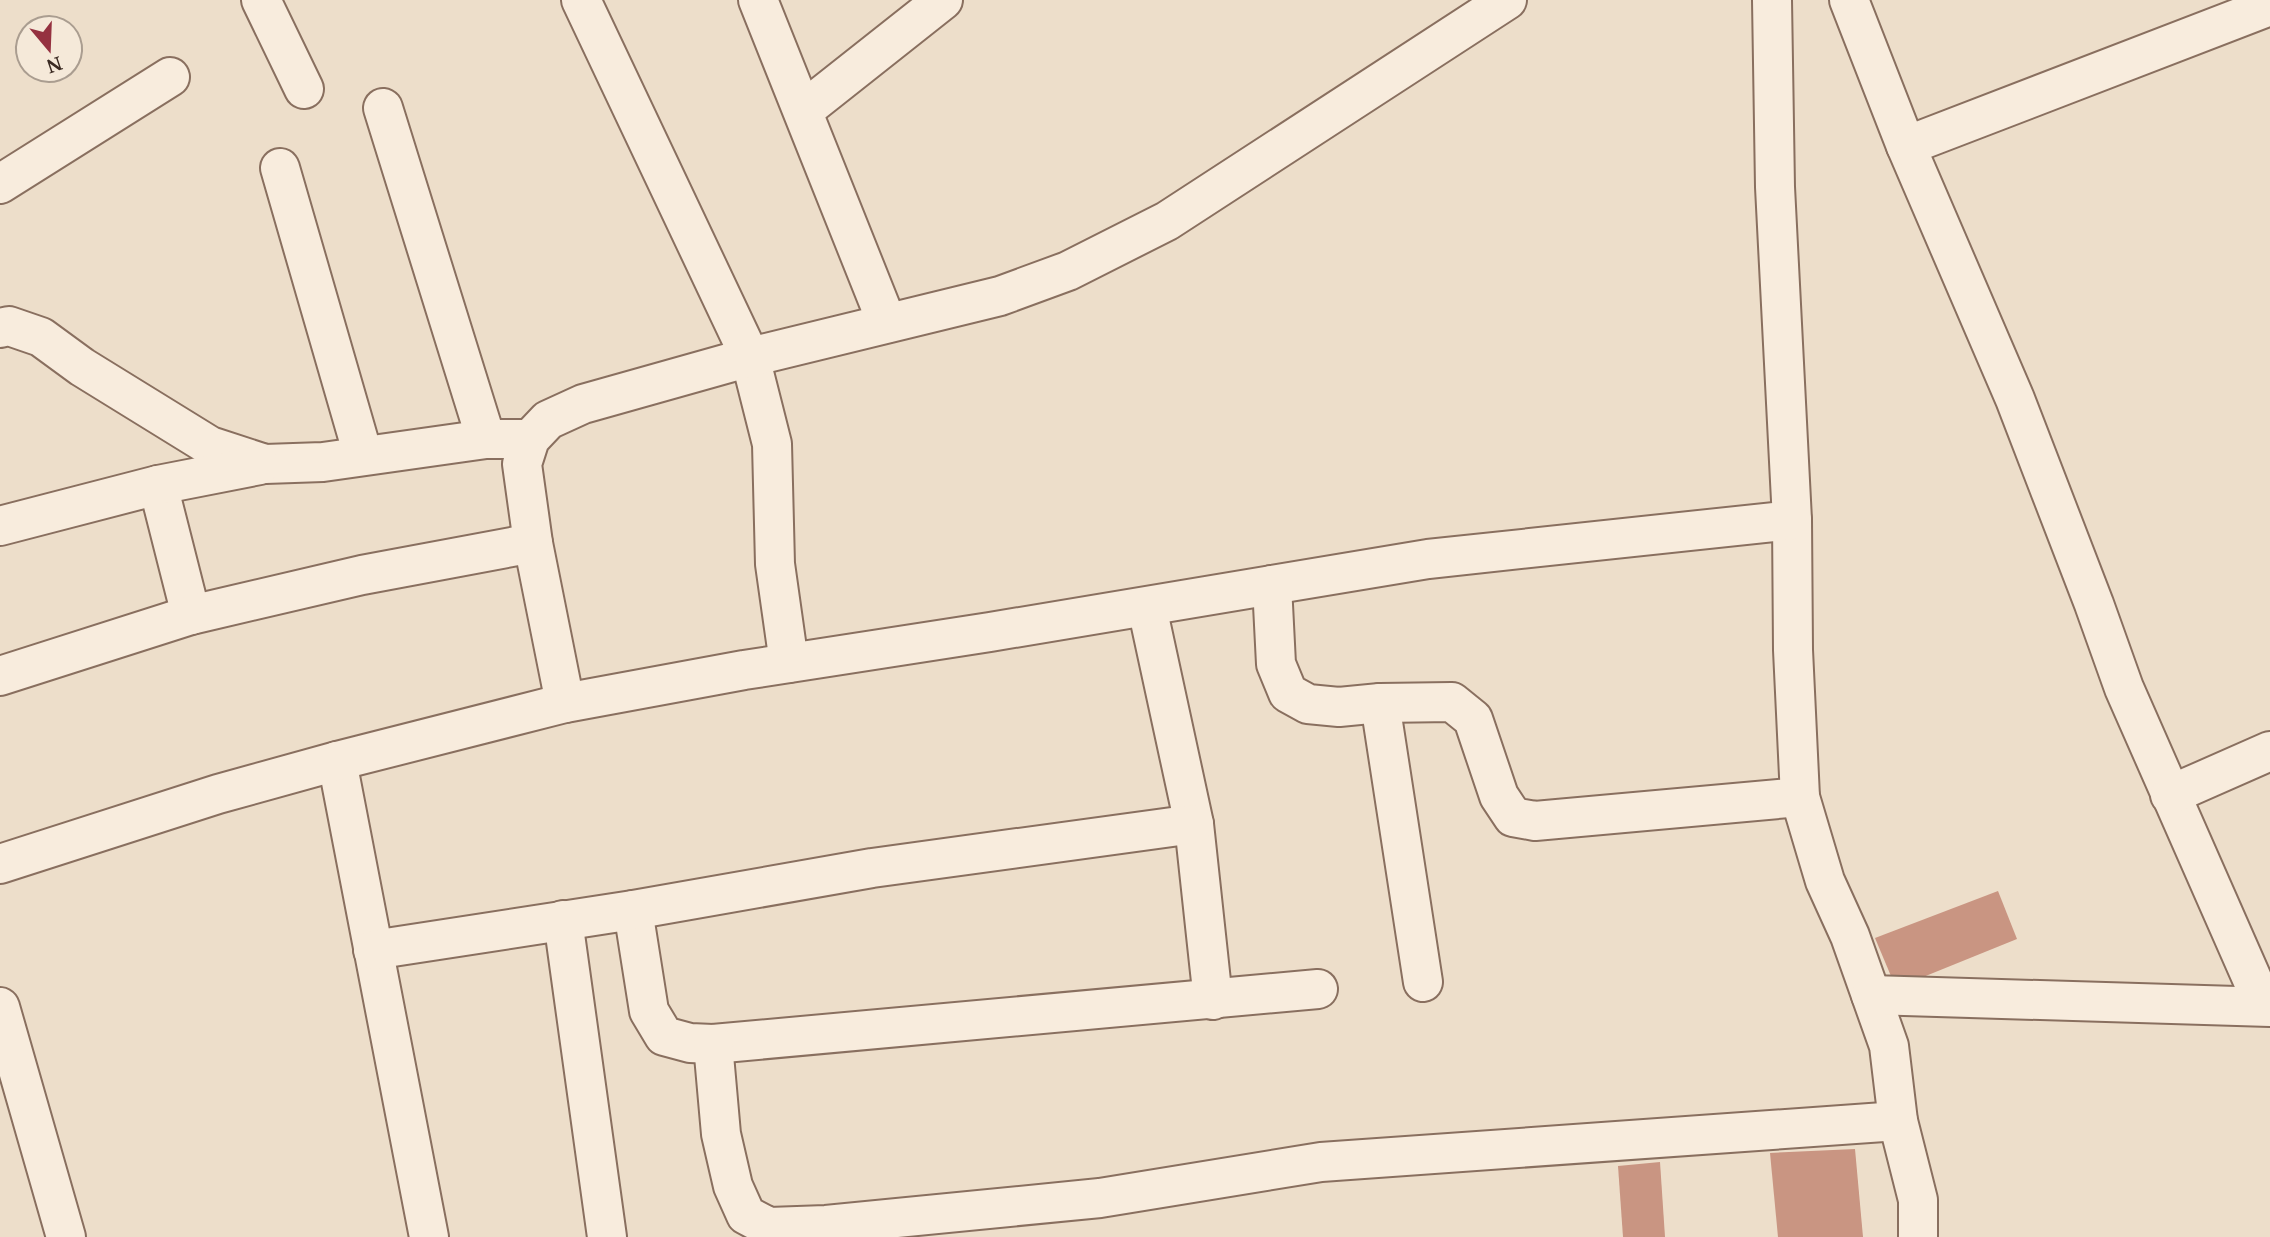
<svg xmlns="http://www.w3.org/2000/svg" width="2270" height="1237" viewBox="0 0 2270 1237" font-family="'Noto Serif',serif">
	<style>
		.building { fill: #c99582 }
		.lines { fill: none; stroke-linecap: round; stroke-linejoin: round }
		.minor-casing { stroke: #896f5f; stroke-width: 42 }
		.minor { stroke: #f8ecdd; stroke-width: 38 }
	</style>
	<rect width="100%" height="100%" fill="#eddeca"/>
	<!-- building -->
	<g class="building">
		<path d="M1998 891 2017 939 1896 988 1875 938Z"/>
		<path d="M1855 1149 1863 1237H1778L1770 1153Z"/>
		<path d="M1660 1162 1665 1237H1623L1618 1166Z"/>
	</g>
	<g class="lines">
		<!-- minor casing -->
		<g class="minor-casing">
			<g id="minor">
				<path d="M261 0 304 89"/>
				<path d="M581 0 750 357 772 444 775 564 789 663"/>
				<path d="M758 0 887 323"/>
				<path d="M1772 0 1775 187 1792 520 1793 650 1800 797 1825 881 1850 936 1889 1046 1898 1121 1918 1200V1237"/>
				<path d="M1849 0 1906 146 2015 399 2094 604 2124 688 2264 1006"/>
				<path d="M383 108 486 439"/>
				<path d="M804 110 943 0"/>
				<path d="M1906 146 2270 6"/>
				<path d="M280 168 363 455"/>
				<path d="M0 184 170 77"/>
				<path d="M0 328 9 326 41 337 82 367 210 446 265 464 323 462 486 439H530"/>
				<path d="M158 485 191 615"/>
				<path d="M0 526 158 485 260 465"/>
				<path d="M1272 585 1276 664 1288 693 1308 704 1339 707 1380 703 1452 702 1473 719 1499 796 1513 817 1535 821 1800 797"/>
				<path d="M1147 607 1194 824 1213 1000"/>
				<path d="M0 676 191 615 362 575 533 543"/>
				<path d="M565 703 533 543 522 464 530 439 548 420 583 404 750 357 1000 296 1068 271 1167 221 1507 0"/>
				<path d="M1380 703 1423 982"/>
				<path d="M337 761 429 1237"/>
				<path d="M2170 795 2270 751"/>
				<path d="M0 864 218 794 337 761 565 703 744 670 990 632 1428 559 1792 520"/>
				<path d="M633 910 649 1011 664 1036 690 1043 713 1044 1318 989"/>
				<path d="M563 920 607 1237"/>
				<path d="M373 950 633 910 872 868 1194 824"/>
				<path d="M1871 995 2270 1007"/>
				<path d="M0 1007 66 1237"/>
				<path d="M713 1044 721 1134 733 1186 746 1215 769 1227 826 1225 1100 1198 1321 1162 1898 1121"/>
			</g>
		</g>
		<!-- minor -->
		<use href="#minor" class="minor"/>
	</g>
	<!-- north arrow -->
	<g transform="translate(49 49) rotate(161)"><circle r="33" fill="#f5e9d9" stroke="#aa9d90" stroke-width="2"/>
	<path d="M0-5L12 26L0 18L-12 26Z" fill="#953140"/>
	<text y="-10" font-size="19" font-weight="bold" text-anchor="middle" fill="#3a2a22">N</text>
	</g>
</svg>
